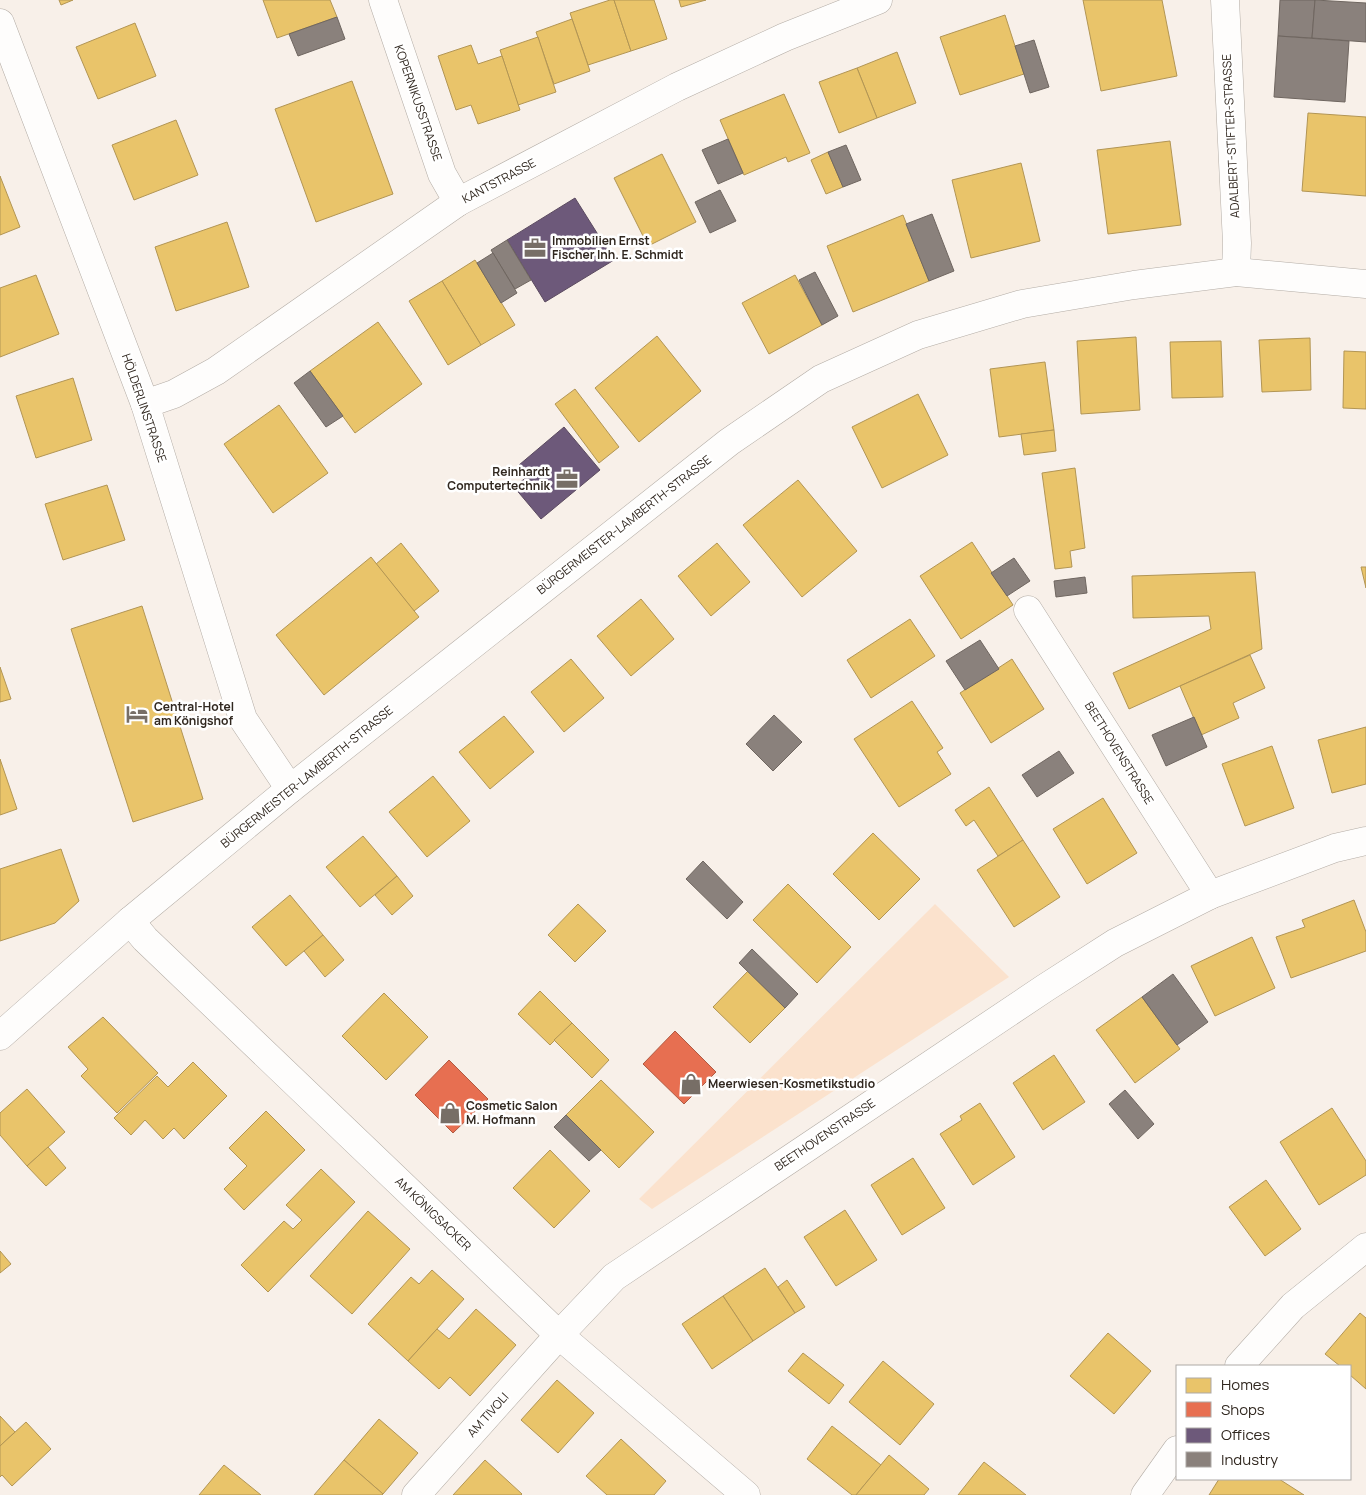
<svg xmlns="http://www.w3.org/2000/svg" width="1366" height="1495" viewBox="0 0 1366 1495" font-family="Manrope,sans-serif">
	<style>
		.green { fill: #fbe2cd }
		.homes { fill: #e9c46a; stroke: #b29554 }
		.shops { fill: #e76f51; stroke: #b05a42 }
		.offices { fill: #6d597a; stroke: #5b4a5f }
		.industry { fill: #8a817c; stroke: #6f6660 }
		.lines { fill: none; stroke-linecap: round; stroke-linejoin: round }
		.minor-casing { stroke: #b3aca5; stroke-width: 29 }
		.minor { stroke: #fefdfc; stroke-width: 28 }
		.labels { text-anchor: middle; stroke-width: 5; stroke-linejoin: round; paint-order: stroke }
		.street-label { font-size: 12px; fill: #312820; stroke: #fff }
		.poi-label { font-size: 12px; font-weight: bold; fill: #312820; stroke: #fff; text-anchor: start }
	</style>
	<rect width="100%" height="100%" fill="#f8f0e9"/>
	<!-- green -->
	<path class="green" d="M935 904 1009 977 652 1209 639 1199Z"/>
	<!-- homes -->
	<g class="homes">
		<path d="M59 0H73L61 5Z"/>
		<path d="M263 0H330L337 17 277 38Z"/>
		<path d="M610 0H614L631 51 588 65 570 13Z"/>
		<path d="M614 0H654L667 39 631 51Z"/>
		<path d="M679 0H706L681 7Z"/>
		<path d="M1083 0H1162L1177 76 1101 91Z"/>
		<path d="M1005 15 1024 74 960 95 940 37Z"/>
		<path d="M572 19 590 71 554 84 536 32Z"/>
		<path d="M135 23 156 76 98 99 76 47Z"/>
		<path d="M538 37 556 92 518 105 500 50Z"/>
		<path d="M471 45 478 64 502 56 520 110 478 124 471 105 456 110 438 56Z"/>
		<path d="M897 52 916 103 877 118 857 68Z"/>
		<path d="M857 68 877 118 839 133 819 82Z"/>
		<path d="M352 81 393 194 316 222 275 109Z"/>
		<path d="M784 94 810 153 788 162 786 157 744 175 720 120Z"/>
		<path d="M1308 113 1366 117V196L1302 191Z"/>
		<path d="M176 120 198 175 134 200 112 145Z"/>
		<path d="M1170 141 1181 225 1108 234 1097 150Z"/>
		<path d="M828 152 843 187 826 194 811 160Z"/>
		<path d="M662 154 696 222 648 246 614 178Z"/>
		<path d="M1021 163 1040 241 971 258 952 180Z"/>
		<path d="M0 176 20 227 0 235Z"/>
		<path d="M903 215 929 281 853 312 827 246Z"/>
		<path d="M227 222 249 287 176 311 155 247Z"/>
		<path d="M475 260 515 325 481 345 442 281Z"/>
		<path d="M36 275 59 334 0 357V288Z"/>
		<path d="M795 275 822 325 769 354 742 303Z"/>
		<path d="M442 281 481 345 448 365 409 301Z"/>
		<path d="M378 322 422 384 355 433 310 371Z"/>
		<path d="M657 336 701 391 639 442 595 388Z"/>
		<path d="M1136 337 1140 410 1081 414 1077 341Z"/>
		<path d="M1310 338 1311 390 1262 392 1259 340Z"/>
		<path d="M1221 341 1223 397 1172 398 1170 342Z"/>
		<path d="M1344 351 1366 352V409L1343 408Z"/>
		<path d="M1045 362 1054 430 999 437 990 369Z"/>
		<path d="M73 378 92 440 36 458 16 396Z"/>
		<path d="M575 389 619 447 599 463 555 404Z"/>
		<path d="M918 394 948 455 882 488 852 427Z"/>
		<path d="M279 405 328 473 273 513 224 444Z"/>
		<path d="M1054 430 1056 451 1024 455 1021 434Z"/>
		<path d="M1075 468 1085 548 1070 551 1072 567 1055 569 1042 473Z"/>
		<path d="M798 480 857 551 802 597 743 525Z"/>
		<path d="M107 485 125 540 63 560 45 504Z"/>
		<path d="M972 542 1013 605 961 639 920 576Z"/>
		<path d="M401 543 439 591 414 611 376 564Z"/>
		<path d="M717 543 750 582 711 616 678 576Z"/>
		<path d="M371 557 419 617 324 695 276 635Z"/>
		<path d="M1361 567H1366V588Z"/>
		<path d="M1255 572 1262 649 1129 709 1113 673 1211 629 1209 616 1133 618 1132 576Z"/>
		<path d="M641 599 674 639 631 676 597 636Z"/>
		<path d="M142 606 203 799 133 822 71 629Z"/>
		<path d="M910 619 935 656 871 698 847 660Z"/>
		<path d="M1250 655 1265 688 1233 703 1239 718 1201 735 1180 686Z"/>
		<path d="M571 659 604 698 564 732 531 692Z"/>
		<path d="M1012 659 1044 709 991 743 960 693Z"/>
		<path d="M0 667 11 699 0 702Z"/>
		<path d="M912 701 943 748 937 752 951 774 899 807 854 739Z"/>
		<path d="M504 716 534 752 490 789 459 752Z"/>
		<path d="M1366 727V784L1332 793 1318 740Z"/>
		<path d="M1272 746 1294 808 1245 826 1222 764Z"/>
		<path d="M0 759 17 809 0 815Z"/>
		<path d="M433 776 470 821 427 857 389 812Z"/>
		<path d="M989 787 1023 840 998 856 974 820 966 826 955 810Z"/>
		<path d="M1103 798 1137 853 1087 884 1053 829Z"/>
		<path d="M873 833 920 879 879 920 833 874Z"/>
		<path d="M363 836 397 876 360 907 326 867Z"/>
		<path d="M1023 840 1060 897 1014 927 977 870Z"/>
		<path d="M61 849 79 901 55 923 0 941V869Z"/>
		<path d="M397 876 413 896 392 915 375 895Z"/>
		<path d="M788 884 851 947 817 983 753 920Z"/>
		<path d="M290 895 323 935 286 966 252 927Z"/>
		<path d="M1354 900 1366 932V951L1291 978 1276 937 1305 927 1302 920Z"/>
		<path d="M578 904 606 931 575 962 548 935Z"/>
		<path d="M323 935 344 960 325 977 304 951Z"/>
		<path d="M1252 937 1275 988 1215 1016 1191 966Z"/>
		<path d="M748 971 785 1008 750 1043 713 1007Z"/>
		<path d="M540 991 572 1023 550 1045 518 1014Z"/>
		<path d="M384 993 428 1037 386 1080 342 1036Z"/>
		<path d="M1142 997 1180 1049 1135 1083 1096 1030Z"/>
		<path d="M103 1017 158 1073 117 1113 81 1076 88 1069 68 1047Z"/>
		<path d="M572 1023 609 1060 592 1078 554 1040Z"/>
		<path d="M1054 1055 1085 1102 1043 1130 1013 1083Z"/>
		<path d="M193 1062 227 1096 184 1139 174 1128 163 1139 145 1120 131 1135 114 1118 157 1076 168 1087Z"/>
		<path d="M601 1080 654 1132 619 1168 566 1115Z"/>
		<path d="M27 1089 65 1132 27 1166 0 1135V1113Z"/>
		<path d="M980 1103 1015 1157 973 1185 940 1134 962 1120 960 1116Z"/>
		<path d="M1332 1108 1366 1161V1175L1319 1205 1280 1142Z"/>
		<path d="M266 1111 305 1150 244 1210 224 1189 247 1166 229 1148Z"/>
		<path d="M48 1147 66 1168 46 1186 27 1166Z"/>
		<path d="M550 1150 590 1191 554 1228 513 1188Z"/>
		<path d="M913 1158 945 1208 902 1235 871 1185Z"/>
		<path d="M321 1169 355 1202 268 1292 241 1265 284 1221 293 1229 302 1220 286 1205Z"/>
		<path d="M1266 1180 1301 1229 1265 1256 1229 1207Z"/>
		<path d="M845 1210 877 1260 836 1286 804 1237Z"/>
		<path d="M368 1211 410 1249 352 1314 310 1276Z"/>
		<path d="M0 1251 11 1264 0 1273Z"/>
		<path d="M765 1268 795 1313 753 1341 723 1296Z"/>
		<path d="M432 1270 464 1299 408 1361 368 1324 411 1277 419 1284Z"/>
		<path d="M787 1280 805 1307 795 1313 778 1287Z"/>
		<path d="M723 1296 753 1341 712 1369 682 1324Z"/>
		<path d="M476 1309 516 1345 470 1396 450 1377 439 1389 408 1361 437 1329 449 1339Z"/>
		<path d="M1360 1313 1366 1318V1389L1350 1375V1366H1340L1325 1354Z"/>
		<path d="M1108 1333 1151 1371 1114 1414 1070 1376Z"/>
		<path d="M803 1353 844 1385 829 1404 788 1371Z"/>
		<path d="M883 1361 934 1404 900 1445 849 1402Z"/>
		<path d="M557 1380 594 1413 558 1453 521 1420Z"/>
		<path d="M0 1416 15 1432 0 1446Z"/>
		<path d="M379 1419 418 1453 383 1494 344 1460Z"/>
		<path d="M26 1422 51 1449 12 1486 2 1475 0 1477V1446Z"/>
		<path d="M832 1426 881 1465 856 1495H852L807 1459Z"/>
		<path d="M621 1439 666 1481 654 1495H607L586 1476Z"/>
		<path d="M889 1455 929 1489 924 1495H856Z"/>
		<path d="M344 1460 383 1494 382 1495H314Z"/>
		<path d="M485 1460 522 1494 521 1495H453Z"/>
		<path d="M984 1462 1026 1495H958Z"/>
		<path d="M224 1465 261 1495H199Z"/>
		<path d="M1219 1479H1279L1304 1495H1209Z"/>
	</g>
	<!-- shops -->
	<g class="shops">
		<path d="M675 1031 716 1072 684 1104 643 1064Z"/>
		<path d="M449 1060 488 1099 453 1133 415 1095Z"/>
	</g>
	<!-- offices -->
	<g class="offices">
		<path d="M575 198 614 260 545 302 507 240Z"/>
		<path d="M564 427 600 470 541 519 514 487 528 476 519 465Z"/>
	</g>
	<!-- industry -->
	<g class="industry">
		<path d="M1280 0H1315L1312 38 1278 36Z"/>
		<path d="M1315 0 1366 3V42L1312 38Z"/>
		<path d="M337 17 345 39 298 56 289 34Z"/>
		<path d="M1278 36 1349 41 1345 102 1274 97Z"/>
		<path d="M1034 40 1049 87 1030 93 1015 46Z"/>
		<path d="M728 139 743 173 718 184 702 150Z"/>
		<path d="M846 145 861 180 843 187 828 152Z"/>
		<path d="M720 190 736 221 710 233 695 202Z"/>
		<path d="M932 214 954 271 929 281 906 224Z"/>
		<path d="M507 240 531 280 515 289 491 250Z"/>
		<path d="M493 253 517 293 501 303 477 263Z"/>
		<path d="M815 272 838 316 822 325 799 280Z"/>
		<path d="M310 371 343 416 326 427 294 383Z"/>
		<path d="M1014 558 1030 581 1007 596 991 573Z"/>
		<path d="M1085 577 1087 593 1056 597 1054 581Z"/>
		<path d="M980 640 999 669 965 690 946 661Z"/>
		<path d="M774 715 802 742 773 771 746 744Z"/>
		<path d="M1194 717 1207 747 1166 766 1152 735Z"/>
		<path d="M1059 751 1074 773 1037 797 1022 775Z"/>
		<path d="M703 861 743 902 727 919 686 879Z"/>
		<path d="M752 949 798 994 785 1008 739 963Z"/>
		<path d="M1173 974 1208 1022 1177 1045 1142 997Z"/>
		<path d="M1125 1090 1154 1124 1138 1139 1109 1104Z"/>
		<path d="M566 1115 601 1150 589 1161 554 1127Z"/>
	</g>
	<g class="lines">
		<!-- minor casing -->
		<g class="minor-casing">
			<g id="minor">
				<path d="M383 0 442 174 458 202"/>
				<path d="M1225 0 1237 243 1236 272"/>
				<path d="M0 23 145 404 243 719 290 789"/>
				<path d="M145 404 174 394 216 371 458 202 677 87 785 37 878 0"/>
				<path d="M1028 610 1210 895"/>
				<path d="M130 921 145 939 559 1335 746 1495"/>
				<path d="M0 1036 130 921 290 789 729 442 821 379 918 335 1022 304 1134 285 1236 272 1366 284"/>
				<path d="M1239 1366 1293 1306 1366 1247"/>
				<path d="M416 1495 559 1335 614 1277 1045 988 1115 943 1210 895 1335 848 1366 841"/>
				<path d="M1145 1495 1177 1450"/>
			</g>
		</g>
		<!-- minor -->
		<use href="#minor" class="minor"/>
	</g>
	<!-- icons -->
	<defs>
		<g id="office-bare" transform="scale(1.725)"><path d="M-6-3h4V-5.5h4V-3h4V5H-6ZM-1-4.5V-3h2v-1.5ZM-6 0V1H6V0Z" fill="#776e66" stroke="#fff" stroke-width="2.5" paint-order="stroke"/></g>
		<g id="hotel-bare" transform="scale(1.725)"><path d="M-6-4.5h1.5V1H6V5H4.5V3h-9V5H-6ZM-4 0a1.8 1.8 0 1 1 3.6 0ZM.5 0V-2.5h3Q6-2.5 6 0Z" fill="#776e66" stroke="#fff" stroke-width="2.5" paint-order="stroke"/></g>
		<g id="shop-bare" transform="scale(1.725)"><path d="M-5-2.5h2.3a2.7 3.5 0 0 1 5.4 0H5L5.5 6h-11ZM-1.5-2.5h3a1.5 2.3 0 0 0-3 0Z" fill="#776e66" stroke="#fff" stroke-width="2.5" paint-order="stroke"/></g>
	</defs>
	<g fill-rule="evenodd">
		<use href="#office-bare" x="535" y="248"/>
		<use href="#office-bare" x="567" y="479"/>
		<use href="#hotel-bare" x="137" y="714"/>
		<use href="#shop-bare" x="691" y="1084"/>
		<use href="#shop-bare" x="450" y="1113"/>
	</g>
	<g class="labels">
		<!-- street labels -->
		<g class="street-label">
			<text transform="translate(418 103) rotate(71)" y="4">KOPERNIKUSSTRASSE</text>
			<text transform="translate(1231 136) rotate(-93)" y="4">ADALBERT-STIFTER-STRASSE</text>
			<text transform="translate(499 181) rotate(-28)" y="4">KANTSTRASSE</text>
			<text transform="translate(144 408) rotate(71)" y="4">HÖLDERLINSTRASSE</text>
			<text transform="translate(624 525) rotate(-38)" y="4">BÜRGERMEISTER-LAMBERTH-STRASSE</text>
			<text transform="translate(1119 753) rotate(58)" y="4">BEETHOVENSTRASSE</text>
			<text transform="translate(307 777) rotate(-39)" y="4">BÜRGERMEISTER-LAMBERTH-STRASSE</text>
			<text transform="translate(825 1135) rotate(-34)" y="4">BEETHOVENSTRASSE</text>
			<text transform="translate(433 1214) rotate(44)" y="4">AM KÖNIGSACKER</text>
			<text transform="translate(488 1415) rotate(-48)" y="4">AM TIVOLI</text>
		</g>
		<!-- poi labels -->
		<g class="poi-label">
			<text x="552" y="245">Immobilien Ernst<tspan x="552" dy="14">Fischer Inh. E. Schmidt</tspan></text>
			<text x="550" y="476" text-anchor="end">Reinhardt<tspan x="550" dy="14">Computertechnik</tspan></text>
			<text x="154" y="711">Central-Hotel<tspan x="154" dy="14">am Königshof</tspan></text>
			<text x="708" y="1088">Meerwiesen-Kosmetikstudio</text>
			<text x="466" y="1110">Cosmetic Salon<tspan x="466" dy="14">M. Hofmann</tspan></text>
		</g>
	</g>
	<!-- legend -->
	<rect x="1176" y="1365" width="175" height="115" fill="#ffffff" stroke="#ada9a6"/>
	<rect x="1186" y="1378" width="25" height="15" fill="#e9c46a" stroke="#ada9a6"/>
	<text x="1221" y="1390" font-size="15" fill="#312820">Homes</text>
	<rect x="1186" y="1402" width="25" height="15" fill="#e76f51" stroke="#ada9a6"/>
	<text x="1221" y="1415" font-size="15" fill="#312820">Shops</text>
	<rect x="1186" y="1428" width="25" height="15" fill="#6d597a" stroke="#ada9a6"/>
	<text x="1221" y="1440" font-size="15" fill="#312820">Offices</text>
	<rect x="1186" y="1452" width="25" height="15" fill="#8a817c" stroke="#ada9a6"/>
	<text x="1221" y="1465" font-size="15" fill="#312820">Industry</text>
</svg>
